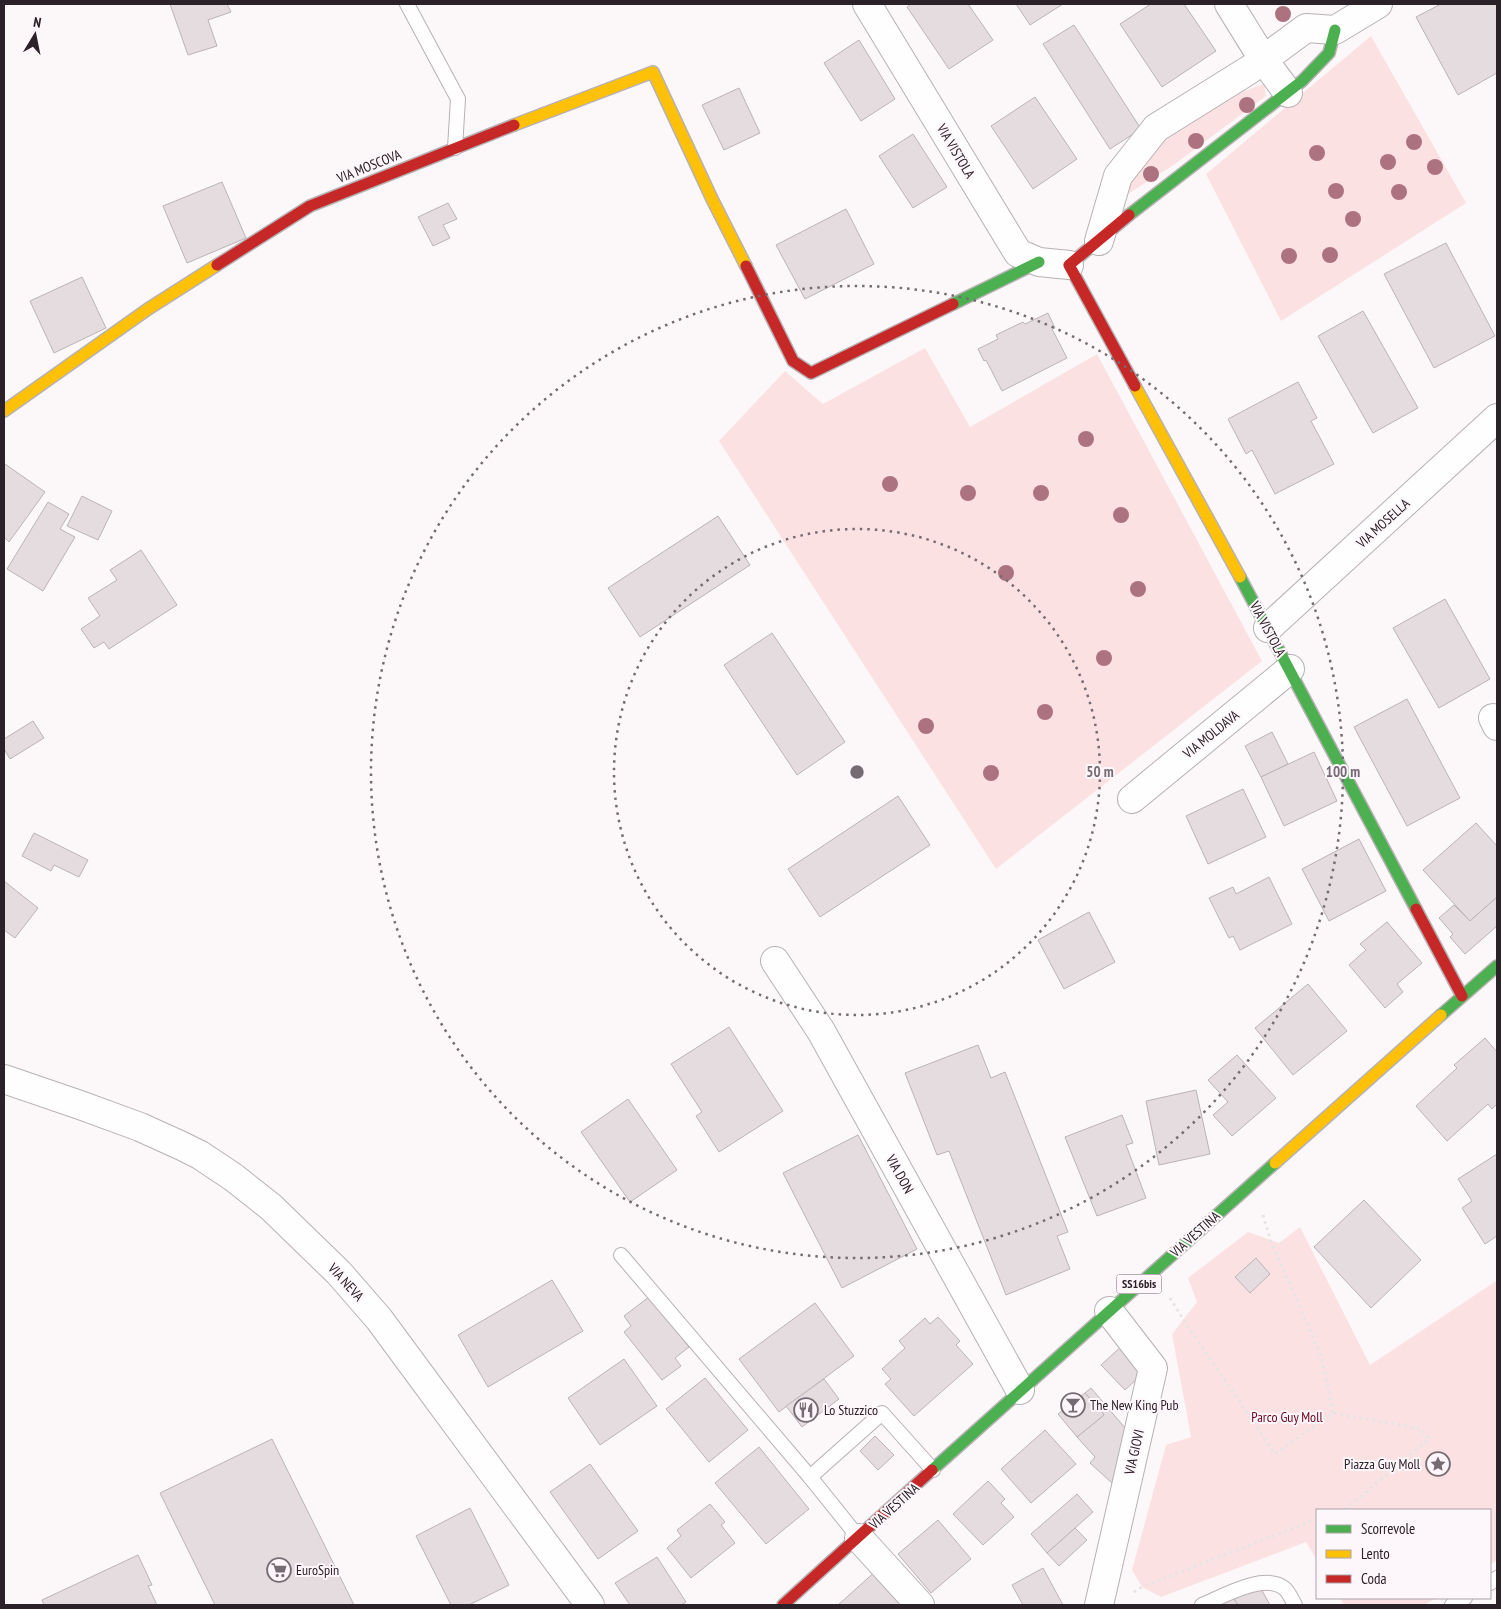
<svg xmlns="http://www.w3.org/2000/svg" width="1501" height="1609" viewBox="0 0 1501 1609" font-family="'PT Sans Narrow',sans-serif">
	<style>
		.green { fill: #fce1e2 }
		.building { fill: #e5dce0; stroke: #bbb3b6 }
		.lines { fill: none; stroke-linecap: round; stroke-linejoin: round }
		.lane-casing { stroke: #b7b1b5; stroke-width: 16 }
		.street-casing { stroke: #b7b1b5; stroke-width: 30 }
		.fast-casing { stroke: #b7b1b5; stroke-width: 14 }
		.slow-casing { stroke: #b7b1b5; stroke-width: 14 }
		.jam-casing { stroke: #b7b1b5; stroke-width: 14 }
		.path { stroke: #e5e4e5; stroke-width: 3; stroke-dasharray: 2.5 4; stroke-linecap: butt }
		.lane { stroke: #fffefe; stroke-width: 14 }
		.street { stroke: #fffefe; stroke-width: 28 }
		.fast { stroke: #4caf50; stroke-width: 11 }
		.slow { stroke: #ffc107; stroke-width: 11 }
		.jam { stroke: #c62828; stroke-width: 11 }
		.tree { fill: #ad7280 }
		.ring { fill: none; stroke: #746c72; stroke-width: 2.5; stroke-dasharray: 2.5 5 }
		.labels { text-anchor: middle; stroke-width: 4; stroke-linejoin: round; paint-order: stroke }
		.shield { fill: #fdf7fb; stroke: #6a6167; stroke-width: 1 }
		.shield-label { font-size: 12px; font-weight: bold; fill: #2b2128 }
		.street-label { font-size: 14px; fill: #2b2128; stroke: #fdf7fb }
		.poi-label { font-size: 14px; fill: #2b2128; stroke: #fdf7fb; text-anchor: start }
		.park-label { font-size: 14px; fill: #6c051c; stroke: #fdf7fb }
		.centre { fill: #746c72; stroke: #fdf7fb; stroke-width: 2.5 }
		.ring-label { font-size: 15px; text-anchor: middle; font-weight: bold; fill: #746c72; stroke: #fdf7fb; stroke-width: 4; stroke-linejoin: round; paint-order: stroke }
	</style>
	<rect width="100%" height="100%" fill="#fcf8fa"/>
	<!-- green -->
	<g class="green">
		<path d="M1371 36 1466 203 1281 321 1206 174Z"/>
		<path d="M1264 84 1266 96 1175 164 1120 199 1139 156 1221 99Z"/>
		<path d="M925 348 970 427 1097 354 1262 661 996 869 719 441 785 371 823 404Z"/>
		<path d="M1300 1227 1370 1365 1496 1281 1497 1284V1560L1490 1565V1510H1317V1560L1306 1542 1161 1597 1142 1587 1132 1570 1166 1445 1191 1437 1172 1334 1197 1302 1188 1278 1248 1232 1279 1243Z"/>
		<path d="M1340 1598H1436L1424 1605H1344Z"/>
	</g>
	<!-- building -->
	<g class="building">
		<path d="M170 4H227L231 12 208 20 217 46 188 55Z"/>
		<path d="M911 4H968L993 40 949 69 907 7Z"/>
		<path d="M1016 4H1063L1030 25Z"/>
		<path d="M1151 4H1184L1216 51 1162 87 1120 24Z"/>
		<path d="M1441 4H1497V73L1458 95 1416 17Z"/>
		<path d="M1074 25 1141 129 1110 149 1043 44Z"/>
		<path d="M859 40 895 99 861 121 824 63Z"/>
		<path d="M739 88 760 133 724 150 702 105Z"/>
		<path d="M1035 97 1077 159 1033 189 991 126Z"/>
		<path d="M913 134 947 187 913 208 879 156Z"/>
		<path d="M222 182 246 238 187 263 163 206Z"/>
		<path d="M448 203 457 219 443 225 450 238 433 246 418 217Z"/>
		<path d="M846 209 874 264 805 299 776 245Z"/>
		<path d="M1446 243 1495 336 1434 368 1384 274Z"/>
		<path d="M82 277 106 328 54 353 30 301Z"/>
		<path d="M1363 311 1418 408 1373 433 1318 336Z"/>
		<path d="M1048 313 1055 328 1052 329 1067 358 1002 391 986 360 984 361 978 349 998 339 996 335 1023 322 1025 324Z"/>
		<path d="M1298 382 1317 418 1311 421 1334 464 1275 494 1252 450 1246 454 1228 419Z"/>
		<path d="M5 464 45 492 9 542 4 537V466Z"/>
		<path d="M82 496 112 511 98 540 67 526Z"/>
		<path d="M48 502 69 514 60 529 75 537 43 591 7 569Z"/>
		<path d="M718 516 750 565 640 637 608 588Z"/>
		<path d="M141 550 177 605 109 649 104 642 94 648 81 629 100 616 88 598 117 580 110 570Z"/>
		<path d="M1445 599 1490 679 1439 708 1393 628Z"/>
		<path d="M772 633 845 742 797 775 724 665Z"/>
		<path d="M1407 699 1460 798 1407 826 1354 727Z"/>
		<path d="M33 721 44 738 10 759 4 749V739Z"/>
		<path d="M1272 732 1288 764 1261 777 1245 746Z"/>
		<path d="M1314 752 1337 801 1284 826 1261 777Z"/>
		<path d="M1243 789 1266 837 1208 864 1186 816Z"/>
		<path d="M898 796 930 845 820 917 788 869Z"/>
		<path d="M1476 823 1497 846V897L1470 921 1423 870Z"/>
		<path d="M34 833 88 860 79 877 54 865 51 871 22 856Z"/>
		<path d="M1359 839 1386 891 1329 921 1302 869Z"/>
		<path d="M1269 877 1292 924 1240 950 1233 936 1229 938 1209 898 1233 887 1236 894Z"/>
		<path d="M4 881 38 908 15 938 4 930Z"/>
		<path d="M1497 897V926L1465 954 1450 937 1453 934 1439 918 1454 905 1470 921Z"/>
		<path d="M1089 912 1115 962 1064 989 1038 940Z"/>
		<path d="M1387 922 1422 963 1397 984 1403 992 1385 1008 1349 965 1366 950 1360 944Z"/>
		<path d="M1308 984 1347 1031 1293 1075 1255 1028Z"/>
		<path d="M729 1027 783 1111 719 1152 696 1116 702 1112 671 1064Z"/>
		<path d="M1485 1038 1497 1052V1104L1492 1109 1488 1104 1447 1141 1416 1106 1457 1068 1454 1065Z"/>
		<path d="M978 1045 991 1078 1005 1072 1068 1232 1057 1236 1070 1269 1006 1295 949 1151 937 1155 905 1073Z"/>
		<path d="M1237 1055 1276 1098 1232 1136 1213 1115 1228 1102 1208 1080Z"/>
		<path d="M1196 1090 1210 1154 1159 1165 1146 1101Z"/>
		<path d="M628 1099 677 1170 630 1202 581 1132Z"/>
		<path d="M1122 1115 1133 1143 1126 1145 1146 1198 1097 1216 1065 1137Z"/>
		<path d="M858 1135 917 1249 842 1288 783 1173Z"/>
		<path d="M1497 1154V1236L1485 1244 1462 1208 1472 1201 1458 1179Z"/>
		<path d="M1364 1200 1421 1260 1371 1308 1314 1247Z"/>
		<path d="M1256 1258 1270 1274 1250 1293 1235 1277Z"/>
		<path d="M552 1280 583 1331 488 1387 458 1335Z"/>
		<path d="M649 1297 689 1347 675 1358 681 1366 662 1380 624 1332 631 1326 624 1316Z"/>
		<path d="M815 1303 854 1356 779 1412 739 1359Z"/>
		<path d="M938 1317 960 1341 956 1345 973 1364 914 1416 885 1384 891 1379 882 1369 905 1348 899 1341 925 1318 930 1324Z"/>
		<path d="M1124 1344 1136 1357 1138 1378 1125 1390 1101 1365Z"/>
		<path d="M624 1359 657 1406 600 1445 568 1398Z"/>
		<path d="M705 1378 748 1430 709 1462 666 1409Z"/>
		<path d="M824 1379 839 1399 802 1427 786 1406Z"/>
		<path d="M1091 1388 1126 1429 1112 1483 1090 1463 1095 1457 1077 1437 1104 1415 1085 1393Z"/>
		<path d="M1085 1393 1104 1415 1077 1437 1058 1414Z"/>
		<path d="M1045 1430 1076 1464 1031 1503 1001 1469Z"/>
		<path d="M875 1436 894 1455 878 1470 860 1451Z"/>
		<path d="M272 1439 354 1605H215L160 1493Z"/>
		<path d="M759 1447 809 1509 766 1544 715 1483Z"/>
		<path d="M590 1464 638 1531 598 1559 550 1492Z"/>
		<path d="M988 1481 1005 1499 1001 1503 1014 1517 983 1545 953 1514Z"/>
		<path d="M1077 1494 1093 1512 1047 1553 1031 1534Z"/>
		<path d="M710 1504 725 1522 721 1525 735 1543 691 1578 667 1548 681 1536 677 1530Z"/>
		<path d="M470 1508 509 1585 469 1605H451L416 1536Z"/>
		<path d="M938 1520 971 1559 931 1593 898 1554Z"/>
		<path d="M1075 1528 1087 1540 1059 1566 1047 1553Z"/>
		<path d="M138 1555 152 1585 148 1586 157 1605H44L42 1600Z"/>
		<path d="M657 1557 686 1602 681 1605H630L615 1583Z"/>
		<path d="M1043 1568 1063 1605H1023L1012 1585Z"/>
		<path d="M877 1570 910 1605H838Z"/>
		<path d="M1259 1585 1270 1605H1238L1234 1599Z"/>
		<path d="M1232 1596 1238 1605H1216Z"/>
	</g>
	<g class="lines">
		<!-- lane casing -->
		<g class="lane-casing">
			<g id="lane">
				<path d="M407 4 458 99 455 148"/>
				<path d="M621 1255 810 1477 859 1538"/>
				<path d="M810 1477 882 1413 933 1470"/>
				<path d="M1490 1583 1497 1578"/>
				<path d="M1202 1605C1222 1597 1264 1572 1284 1588 1289 1592 1292 1600 1295 1605"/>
				<path d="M1452 1605 1465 1598"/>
			</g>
		</g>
		<!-- street casing -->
		<g class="street-casing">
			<g id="street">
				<path d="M867 4 1018 253 1039 262 1069 265"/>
				<path d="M1229 4 1263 59 1288 93"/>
				<path d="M1099 241 1118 176 1156 128 1249 70 1306 28 1335 30 1378 4"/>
				<path d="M1268 628 1497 418"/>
				<path d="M1493 718 1497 726"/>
				<path d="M1132 799 1290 669"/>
				<path d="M775 961 821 1031 1020 1390"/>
				<path d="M4 1079 80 1105 140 1127 182 1146 200 1155 233 1177 271 1207 339 1273 379 1319 590 1605"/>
				<path d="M859 1538 920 1605"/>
				<path d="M1099 1605 1153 1368 1109 1311"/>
			</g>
		</g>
		<!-- fast casing -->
		<g class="fast-casing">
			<g id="fast">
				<path d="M1129 215 1302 81 1329 53 1335 30"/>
				<path d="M953 304 1039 262"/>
				<path d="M1240 577 1416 909"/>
				<path d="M1441 1015 1497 966"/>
				<path d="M932 1470 1275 1163"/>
			</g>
		</g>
		<!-- slow casing -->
		<g class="slow-casing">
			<g id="slow">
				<path d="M514 125 653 72 712 199 746 266"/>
				<path d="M1135 386 1240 577"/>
				<path d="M4 411 148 309 217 265"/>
				<path d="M1275 1163 1441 1015"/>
			</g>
		</g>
		<!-- jam casing -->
		<g class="jam-casing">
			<g id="jam">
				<path d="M1129 215 1069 265 1135 386"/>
				<path d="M217 265 310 206 514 125"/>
				<path d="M746 266 793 361 811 373 953 304"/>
				<path d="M1416 909 1462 996"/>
				<path d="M783 1605 932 1470"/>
			</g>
		</g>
		<!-- path -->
		<g class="path">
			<path d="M1263 1215 1270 1239 1322 1358 1333 1413"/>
			<path d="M1170 1298 1183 1319 1275 1454 1333 1413 1421 1429 1429 1439 1347 1508 1341 1510"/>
			<path d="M1134 1592 1142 1587 1317 1519"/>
		</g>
		<!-- lane -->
		<use href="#lane" class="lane"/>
		<!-- street -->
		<use href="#street" class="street"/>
		<!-- fast -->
		<use href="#fast" class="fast"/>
		<!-- slow -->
		<use href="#slow" class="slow"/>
		<!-- jam -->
		<use href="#jam" class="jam"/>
	</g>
	<!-- trees -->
	<g class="tree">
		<circle cx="1283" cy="14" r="8"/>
		<circle cx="1247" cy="105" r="8"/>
		<circle cx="1196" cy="141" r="8"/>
		<circle cx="1414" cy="142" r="8"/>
		<circle cx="1317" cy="153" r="8"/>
		<circle cx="1388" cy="162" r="8"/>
		<circle cx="1435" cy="167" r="8"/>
		<circle cx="1151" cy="174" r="8"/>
		<circle cx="1336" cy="191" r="8"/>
		<circle cx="1399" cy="192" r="8"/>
		<circle cx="1353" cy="219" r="8"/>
		<circle cx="1330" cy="255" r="8"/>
		<circle cx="1289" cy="256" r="8"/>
		<circle cx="1086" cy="439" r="8"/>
		<circle cx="890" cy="484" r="8"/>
		<circle cx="968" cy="493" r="8"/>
		<circle cx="1041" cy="493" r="8"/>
		<circle cx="1121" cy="515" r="8"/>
		<circle cx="1006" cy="573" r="8"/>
		<circle cx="1138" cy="589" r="8"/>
		<circle cx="1104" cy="658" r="8"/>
		<circle cx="1045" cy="712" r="8"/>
		<circle cx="926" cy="726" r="8"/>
		<circle cx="991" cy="773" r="8"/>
	</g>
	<!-- distance rings -->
	<g class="ring">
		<circle cx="857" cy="772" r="243"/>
		<circle cx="857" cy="772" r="486"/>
	</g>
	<!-- icons -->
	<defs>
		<g id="bar-ring" transform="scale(1.25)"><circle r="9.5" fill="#fdf7fb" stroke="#746c72" stroke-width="1.5"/><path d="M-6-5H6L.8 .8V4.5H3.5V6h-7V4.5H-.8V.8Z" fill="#746c72"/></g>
		<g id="restaurant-ring" transform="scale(1.25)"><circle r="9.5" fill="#fdf7fb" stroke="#746c72" stroke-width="1.5"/><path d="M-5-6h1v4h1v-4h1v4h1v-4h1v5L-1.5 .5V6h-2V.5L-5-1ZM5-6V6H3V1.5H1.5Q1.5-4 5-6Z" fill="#746c72"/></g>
		<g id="sight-ring" transform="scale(1.25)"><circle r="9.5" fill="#fdf7fb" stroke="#746c72" stroke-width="1.5"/><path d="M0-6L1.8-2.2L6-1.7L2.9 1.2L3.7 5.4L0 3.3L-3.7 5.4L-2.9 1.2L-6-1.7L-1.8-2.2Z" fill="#746c72"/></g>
		<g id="supermarket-ring" transform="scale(1.25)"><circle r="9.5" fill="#fdf7fb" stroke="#746c72" stroke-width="1.5"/><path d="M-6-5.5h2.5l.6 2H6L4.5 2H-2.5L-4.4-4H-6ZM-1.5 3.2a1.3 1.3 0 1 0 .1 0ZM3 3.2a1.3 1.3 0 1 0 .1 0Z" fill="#746c72"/></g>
	</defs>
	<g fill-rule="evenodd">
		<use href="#bar-ring" x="1073" y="1405"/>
		<use href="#restaurant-ring" x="806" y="1410"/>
		<use href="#sight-ring" x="1438" y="1464"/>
		<use href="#supermarket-ring" x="279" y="1570"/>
	</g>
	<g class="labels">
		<!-- shield labels -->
		<rect class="shield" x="1116.5" y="1274.5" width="45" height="19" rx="4"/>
		<g class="shield-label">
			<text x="1139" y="1288">SS16bis</text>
		</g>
		<!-- street labels -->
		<g class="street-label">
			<text transform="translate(956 151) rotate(59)" y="5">VIA VISTOLA</text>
			<text transform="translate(369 166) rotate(-22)" y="5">VIA MOSCOVA</text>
			<text transform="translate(1383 523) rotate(-42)" y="5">VIA MOSELLA</text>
			<text transform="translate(1268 629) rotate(62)" y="5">VIA VISTOLA</text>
			<text transform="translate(1211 734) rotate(-39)" y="5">VIA MOLDAVA</text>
			<text transform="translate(900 1174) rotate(61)" y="5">VIA DON</text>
			<text transform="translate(1195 1234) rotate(-42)" y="5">VIA VESTINA</text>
			<text transform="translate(346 1282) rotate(48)" y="5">VIA NEVA</text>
			<text transform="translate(1134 1452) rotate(-77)" y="5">VIA GIOVI</text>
			<text transform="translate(894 1506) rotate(-42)" y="5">VIA VESTINA</text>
		</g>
		<!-- poi labels -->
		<g class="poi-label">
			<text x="1090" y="1410">The New King Pub</text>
			<text x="824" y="1415">Lo Stuzzico</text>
			<text x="1420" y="1469" text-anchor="end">Piazza Guy Moll</text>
			<text x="296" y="1575">EuroSpin</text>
		</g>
		<!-- park labels -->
		<g class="park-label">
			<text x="1287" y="1422">Parco Guy Moll</text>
		</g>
	</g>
	<circle cx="857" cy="772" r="8" class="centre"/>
	<g class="ring-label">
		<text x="1100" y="777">50 m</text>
		<text x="1343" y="777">100 m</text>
	</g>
	<!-- border -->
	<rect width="1501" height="1609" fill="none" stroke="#2b2128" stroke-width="10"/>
	<!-- legend -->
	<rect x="1316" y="1509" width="175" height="90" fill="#fdf7fb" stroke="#a9a1a7"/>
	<rect x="1326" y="1525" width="25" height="8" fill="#4caf50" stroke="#a9a1a7"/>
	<text x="1361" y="1534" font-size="15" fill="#2b2128">Scorrevole</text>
	<rect x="1326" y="1550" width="25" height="8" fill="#ffc107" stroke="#a9a1a7"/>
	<text x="1361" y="1559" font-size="15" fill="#2b2128">Lento</text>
	<rect x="1326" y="1575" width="25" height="8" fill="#c62828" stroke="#a9a1a7"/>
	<text x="1361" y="1584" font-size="15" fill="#2b2128">Coda</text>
	<!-- north arrow -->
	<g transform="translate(35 35) rotate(10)" stroke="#fdf7fb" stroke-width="4" paint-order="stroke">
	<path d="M0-4L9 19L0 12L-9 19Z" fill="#2b2128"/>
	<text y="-8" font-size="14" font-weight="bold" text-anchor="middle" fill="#2b2128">N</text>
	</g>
</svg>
